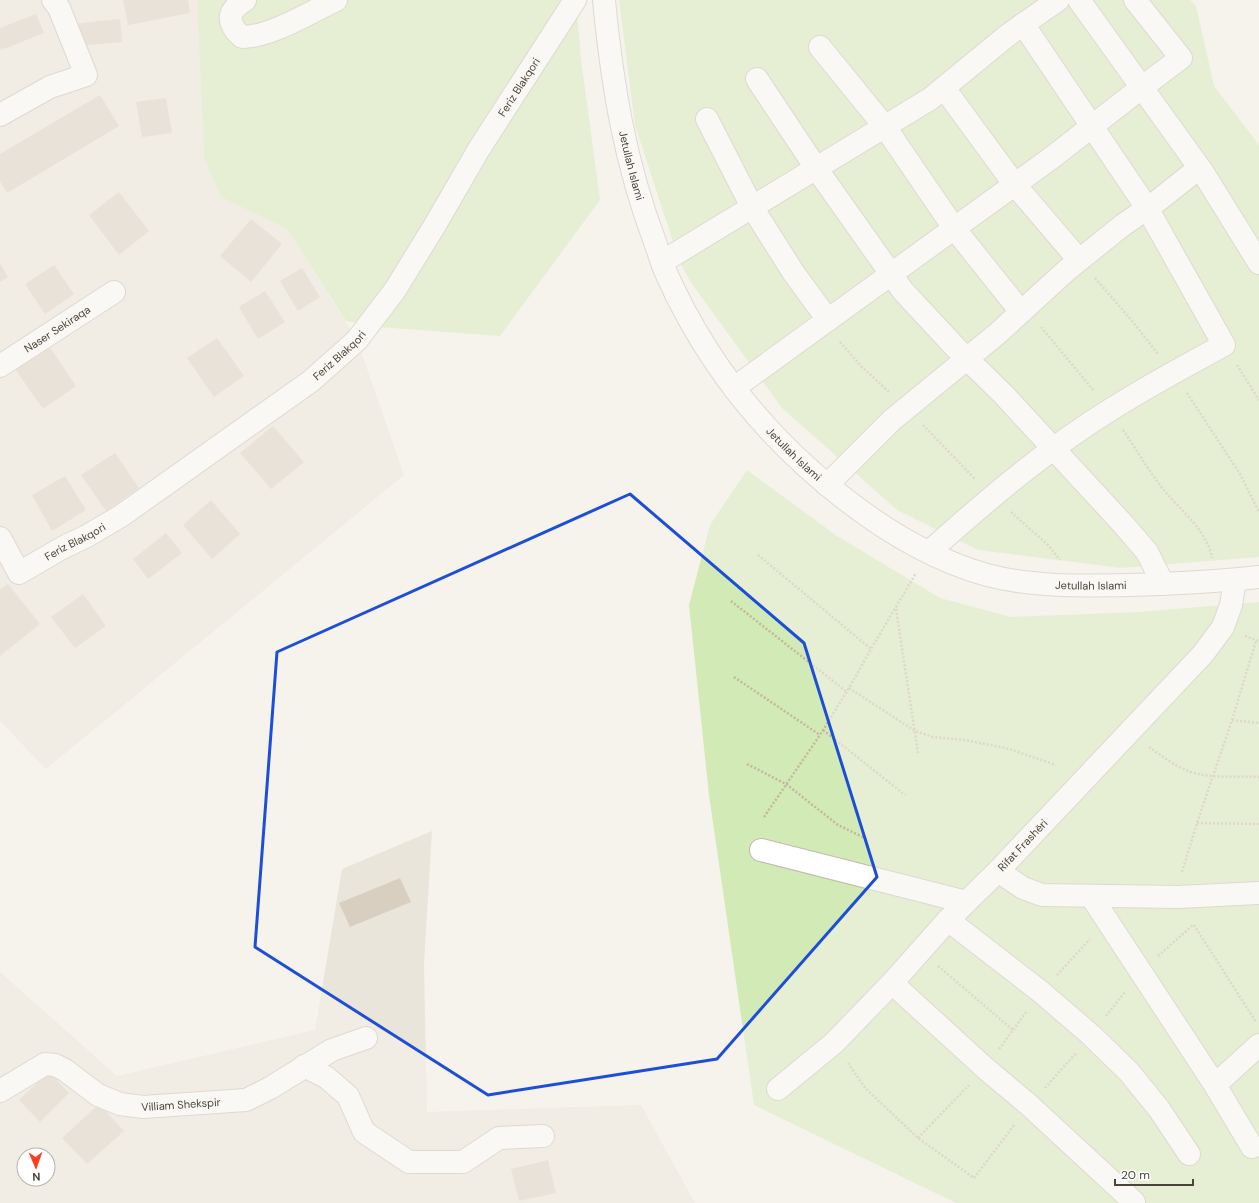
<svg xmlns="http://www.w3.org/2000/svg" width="1259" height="1203" viewBox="0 0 1259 1203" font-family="'DM Sans',sans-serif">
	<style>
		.residential { fill: #eae5da; fill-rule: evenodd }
		.green { fill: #d2eab5 }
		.building { fill: #d8cfc1 }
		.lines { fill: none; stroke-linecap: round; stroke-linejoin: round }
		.minor-casing { stroke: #c2bbae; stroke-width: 24 }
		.path { stroke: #c4b79f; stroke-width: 2.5; stroke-dasharray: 2 2; stroke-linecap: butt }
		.minor { stroke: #fff; stroke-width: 22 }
		.marked { fill: none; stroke: #1d4ed8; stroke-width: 3; stroke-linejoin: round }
		.labels { text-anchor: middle; stroke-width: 4; stroke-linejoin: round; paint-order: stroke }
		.street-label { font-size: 11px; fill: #4b4439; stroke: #fff }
	</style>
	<rect width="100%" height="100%" fill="#f6f3ec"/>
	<!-- residential -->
	<g class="residential">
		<path d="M0 0H197L204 158 221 197 287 229 357 340 404 475 46 769 0 721Z"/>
		<path d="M432 831 424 965 427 1112 641 1105 695 1203H0V972L117 1076 315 1030 342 869ZM24 1155H48V1179H24Z"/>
	</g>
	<!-- green -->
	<g class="green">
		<path d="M197 0H576L581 59 600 200 500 336 379 327 346 321 287 229 221 197 204 158Z"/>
		<path d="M619 0H1190L1196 6 1214 86 1259 145V557L1121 568 978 550 897 510 782 408 692 284 680 263 635 125Z"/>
		<path d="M747 470 837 536 940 598 1011 617 1140 612 1259 602V1203H956L754 1105 709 795 689 605 710 525Z"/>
	</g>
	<!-- building -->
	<g class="building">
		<path d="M123 0H188L190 13 128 25Z"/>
		<path d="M36 14 44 33 1 50 0 47V28Z"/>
		<path d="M120 19 122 42 74 46 72 24Z"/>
		<path d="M100 95 119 126 7 193 0 181V154Z"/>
		<path d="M166 98 172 133 142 137 136 102Z"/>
		<path d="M119 192 149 231 119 255 89 215Z"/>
		<path d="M251 219 282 244 251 282 220 256Z"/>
		<path d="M0 263 8 277 0 282Z"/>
		<path d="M54 265 74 294 45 314 25 284Z"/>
		<path d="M302 268 320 297 298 311 280 281Z"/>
		<path d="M265 291 285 322 258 339 239 307Z"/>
		<path d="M217 338 244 376 214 397 187 358Z"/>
		<path d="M47 343 76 386 43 409 13 366Z"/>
		<path d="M273 426 304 462 271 489 240 453Z"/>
		<path d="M115 453 139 488 106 511 81 475Z"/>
		<path d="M65 476 86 510 52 531 32 495Z"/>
		<path d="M211 500 240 534 212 559 183 525Z"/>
		<path d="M166 533 182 553 148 579 133 559Z"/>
		<path d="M8 584 40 624 0 656V590Z"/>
		<path d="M83 594 106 626 75 648 51 617Z"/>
		<path d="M400 878 411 902 350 927 339 903Z"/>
		<path d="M49 1072 69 1093 40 1122 19 1100Z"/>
		<path d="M99 1104 124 1131 87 1164 62 1138Z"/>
		<path d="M548 1160 556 1193 519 1201 511 1169Z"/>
	</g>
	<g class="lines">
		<!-- minor casing -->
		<g class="minor-casing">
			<g id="minor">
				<path d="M245 0C227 11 226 23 242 37 270 37 309 13 336 0"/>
				<path id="s1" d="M604 0C612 84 625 163 655 242 659 253 662 265 667 275 706 362 766 437 841 496 884 530 933 560 987 575 1032 587 1081 586 1128 585 1172 584 1215 582 1259 577"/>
				<path d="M1079 0 1204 174 1259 263"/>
				<path d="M820 47 885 127 954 228 1021 312"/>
				<path d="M757 79 816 168 903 291 956 348 1004 395 1123 524 1147 552 1163 584"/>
				<path d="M944 88 1015 185 1079 260"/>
				<path d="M0 115 50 87 86 75 59 8 53 0"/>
				<path d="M707 119 752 207 793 272 828 320"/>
				<path d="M662 262 930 99 1008 35 1058 0"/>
				<path id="s2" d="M0 366 114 292"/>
				<path d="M734 388 1054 156 1141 88 1181 58 1135 0"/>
				<path d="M827 485 892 420 997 334 1067 270 1123 225 1155 203 1199 168"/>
				<path id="s3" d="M0 538 19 573 62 548 87 536 121 516 311 381 357 340 395 290 435 225 479 149 575 0"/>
				<path d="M929 552C969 516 1009 481 1053 449 1106 409 1165 377 1224 345L1147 208 1023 24"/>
				<path d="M761 850 966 902"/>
				<path d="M998 871 1023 888 1042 895 1178 897 1259 893"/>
				<path d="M1091 896 1215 1085 1252 1147"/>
				<path d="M948 920 1041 992 1091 1035 1129 1072 1159 1109 1189 1154"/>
				<path d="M892 983 985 1068 1029 1105 1134 1202"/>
				<path d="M304 1066 326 1077 348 1096 364 1132 409 1162H463L499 1138 543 1136"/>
				<path d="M1215 1085 1259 1045"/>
				<path id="s4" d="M778 1089 834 1043 892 983 948 920 998 871 1203 654 1223 627 1231 605 1235 580"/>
				<path id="s5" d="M0 1091 45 1064 55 1065 65 1070 98 1095 120 1104 143 1107 246 1100 270 1088 332 1050 366 1038"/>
			</g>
		</g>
		<!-- path -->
		<g class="path">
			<path d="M1095 278 1133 322 1158 354"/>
			<path d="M1041 327 1094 391"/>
			<path d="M840 342 862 367 889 392"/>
			<path d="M1237 365 1259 400"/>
			<path d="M1187 393 1240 474 1259 512"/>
			<path d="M923 425 975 479"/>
			<path d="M1123 430C1136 449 1148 470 1163 489 1180 510 1207 530 1212 558"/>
			<path d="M1011 512 1048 545 1060 560"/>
			<path d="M758 555 871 649"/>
			<path d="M731 601 847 692"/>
			<path d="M896 609 918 753"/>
			<path d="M1245 636 1259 641"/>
			<path d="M734 677 820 735"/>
			<path d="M849 688 915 731 933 737 964 740 1006 748 1056 765"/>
			<path d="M1232 720 1259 723"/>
			<path d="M823 730 905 795"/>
			<path d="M1149 747C1162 756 1176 767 1191 772 1213 779 1237 776 1259 777"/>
			<path d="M747 764 786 784 838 825 869 840"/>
			<path d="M764 817 820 735 849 688 871 649 916 573"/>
			<path d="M1197 823 1259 824"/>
			<path d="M1182 872 1197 823 1232 720 1256 641"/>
			<path d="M1194 925 1256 1022"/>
			<path d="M1158 956 1193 925"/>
			<path d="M938 966 1013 1030"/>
			<path d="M1057 975 1090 939"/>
			<path d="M1106 1016 1125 992"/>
			<path d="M999 1049 1027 1011"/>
			<path d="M848 1063 866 1089 918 1138 974 1178 1015 1124"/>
			<path d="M1045 1088 1076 1053"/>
			<path d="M918 1138 969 1085"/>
		</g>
		<!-- minor -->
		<use href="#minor" class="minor"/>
	</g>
	<!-- marked area -->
	<path d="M0 0H1259V1203H0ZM630 494 804 643 877 877 717 1059 488 1095 255 947 277 652Z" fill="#f6f3ec" fill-opacity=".55" fill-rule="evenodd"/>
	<path class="marked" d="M630 494 804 643 877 877 717 1059 488 1095 255 947 277 652Z"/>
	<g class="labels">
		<!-- street labels -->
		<g class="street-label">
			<text dy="4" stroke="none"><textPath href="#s3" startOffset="752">Feriz Blakqori</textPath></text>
			<text dy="4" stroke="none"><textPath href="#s1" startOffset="168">Jetullah Islami</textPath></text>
			<text dy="4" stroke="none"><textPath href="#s2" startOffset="68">Naser Sekiraqa</textPath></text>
			<text dy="4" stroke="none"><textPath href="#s3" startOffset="428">Feriz Blakqori</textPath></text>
			<text dy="4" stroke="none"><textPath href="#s1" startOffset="504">Jetullah Islami</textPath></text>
			<text dy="4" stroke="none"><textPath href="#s3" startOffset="104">Feriz Blakqori</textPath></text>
			<text dy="4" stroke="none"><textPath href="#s1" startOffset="839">Jetullah Islami</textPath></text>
			<text dy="4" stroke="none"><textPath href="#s4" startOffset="346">Rifat Frashëri</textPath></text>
			<text dy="4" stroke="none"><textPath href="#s5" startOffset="200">Villiam Shekspir</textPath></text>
		</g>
	</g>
	<!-- north arrow -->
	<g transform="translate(36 1167) rotate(178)"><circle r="19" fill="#ffffff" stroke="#b7b4b0"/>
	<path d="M0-3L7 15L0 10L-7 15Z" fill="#fc3f1d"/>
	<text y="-6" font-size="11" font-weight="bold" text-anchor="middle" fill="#4b4439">N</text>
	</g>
	<!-- scale -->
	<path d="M1115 1179v6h78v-6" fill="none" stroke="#4b4439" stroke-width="2"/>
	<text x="1121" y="1179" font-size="12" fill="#4b4439" stroke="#ffffff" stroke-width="3" paint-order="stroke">20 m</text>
</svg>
